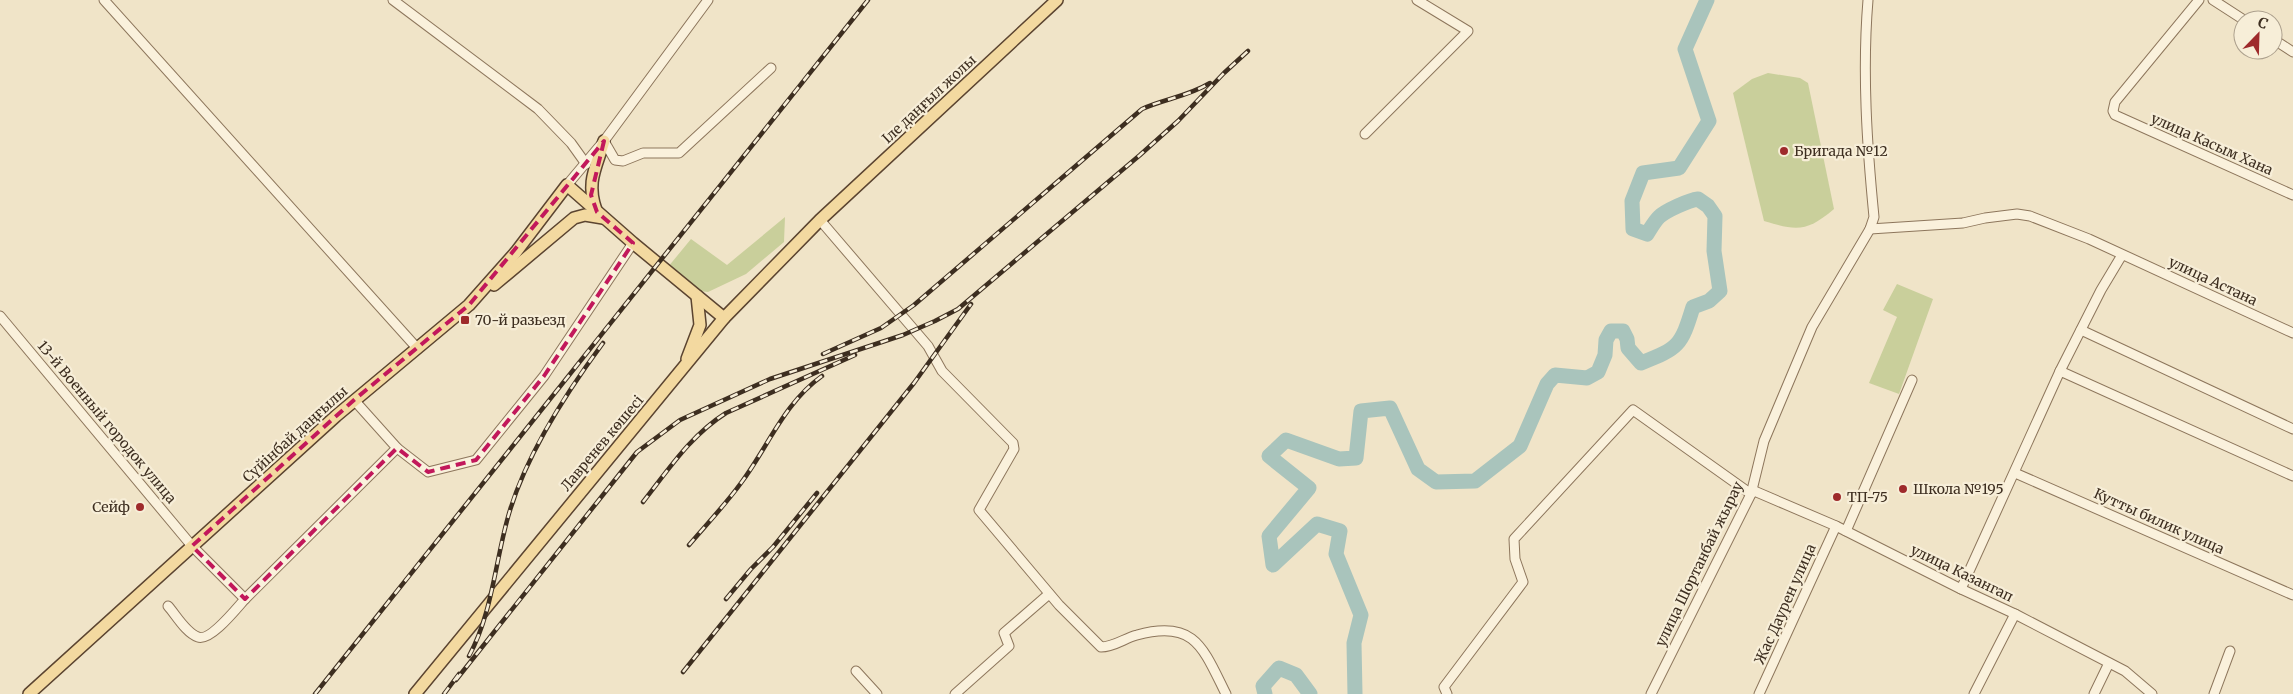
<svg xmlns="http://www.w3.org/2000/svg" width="2293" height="694" viewBox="0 0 2293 694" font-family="Merriweather,serif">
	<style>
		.green { fill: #c9cf9b }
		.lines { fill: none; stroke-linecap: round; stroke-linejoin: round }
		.river { stroke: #a9c4bc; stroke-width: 15 }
		.minor-casing { stroke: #8d765c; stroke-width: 11 }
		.major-casing { stroke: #5b4430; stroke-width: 14 }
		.minor { stroke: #faf1dc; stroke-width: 9 }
		.major { stroke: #f3d9a0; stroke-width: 11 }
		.rail-casing { stroke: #3d2e20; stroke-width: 4.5 }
		.rail { stroke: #f7eed8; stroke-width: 2.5; stroke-dasharray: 8; stroke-linecap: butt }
		.marked { fill: none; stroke: #c2185b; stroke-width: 4; stroke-dasharray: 10 6; stroke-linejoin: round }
		.poi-dot { fill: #9e2a2b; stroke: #f7eed8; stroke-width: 2 }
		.labels { text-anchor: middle; stroke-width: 4.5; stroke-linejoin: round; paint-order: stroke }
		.street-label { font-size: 14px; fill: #3d2e20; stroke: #f7eed8 }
		.poi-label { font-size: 14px; fill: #3d2e20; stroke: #f7eed8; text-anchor: start }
	</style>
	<rect width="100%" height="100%" fill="#f0e4c8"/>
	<!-- green -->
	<g class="green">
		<path d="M1768 73 1800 78 1808 83 1834 209C1807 232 1797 231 1764 221L1733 93 1752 79Z"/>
		<path d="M785 217 784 242 746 274 708 292 699 291 668 267 691 239 727 265Z"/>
		<path d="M1897 284 1933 299 1899 394 1869 383 1897 317 1883 310Z"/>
	</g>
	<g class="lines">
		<!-- river -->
		<g class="river">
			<path d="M1265 694 1263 686 1279 668 1296 675 1310 694"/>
			<path d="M1355 694 1354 643 1361 615 1336 554 1340 531 1317 524 1273 565 1269 536 1309 488 1269 456 1286 440 1339 459 1356 458 1361 411 1390 408 1418 469 1436 482 1475 481 1520 446 1547 384 1555 375 1587 378 1598 372 1605 355 1606 340 1611 331H1623L1627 339 1628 348 1641 363C1679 348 1681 346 1693 307L1709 301 1720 291 1714 251 1715 216 1708 206 1698 199C1689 200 1665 211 1659 217 1654 222 1651 228 1647 234L1633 229 1632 201 1643 173 1679 168 1709 121 1685 49 1707 0"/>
		</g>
		<!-- minor casing -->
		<g class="minor-casing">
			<g id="minor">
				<path d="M104 0 417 348"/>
				<path d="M393 0 538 109 571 143 586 164"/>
				<path d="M2199 0 2115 102 2113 111 2115 115 2293 195"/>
				<path d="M2213 0 2244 20"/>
				<path d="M2273 39 2293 52"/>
				<path d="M1365 134 1468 31 1417 0"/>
				<path d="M604 141 615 160 623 161 643 153H679L771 68"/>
				<path d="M567 185 604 141 708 0"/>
				<path d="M820 220 928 346 942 371 1013 443 1014 449 979 510 1059 605 1101 647C1114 647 1125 638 1137 635 1195 619 1203 648 1226 694"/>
				<path d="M1870 229 1963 223 1985 218 2017 214 2030 216 2089 239 2293 333"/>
				<path d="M0 316 192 546 245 599 397 448 354 400"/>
				<path d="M2081 330 2293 429"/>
				<path d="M2060 371 2101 290 2122 255"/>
				<path d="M397 448 428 472 476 460 544 376 633 243"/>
				<path d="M2015 473 2293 595"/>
				<path d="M1752 490 1836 526 1961 589 2015 614 2125 671 2152 694"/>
				<path d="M1846 531 1912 380"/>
				<path d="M1961 589 2060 371 2293 476"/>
				<path d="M168 606C176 615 186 633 198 637 210 642 236 609 245 599"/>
				<path d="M856 671 877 694"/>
				<path d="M955 694 1009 646 1004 633 1049 594"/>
				<path d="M1447 694 1444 687 1523 582 1515 559 1514 539 1633 410 1751 494"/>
				<path d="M1651 694 1751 494 1764 441 1812 327 1870 229 1874 217C1867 146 1862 72 1868 0"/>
				<path d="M1759 694 1836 526"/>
				<path d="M1974 694 2015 614"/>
				<path d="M2094 694 2109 663"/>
				<path d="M2214 694 2230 651"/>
			</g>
		</g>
		<!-- major casing -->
		<g class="major-casing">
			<g id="major">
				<path d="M596 210C586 182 596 168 604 141"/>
				<path d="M494 285 574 218 585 215 603 218"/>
				<path d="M687 359 700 325 697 296"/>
				<path d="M29 694 336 416 469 305 516 252 567 185 633 243 724 318"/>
				<path d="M415 694 724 318 820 220 1057 0"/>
			</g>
		</g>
		<!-- minor -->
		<use href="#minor" class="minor"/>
		<!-- major -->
		<use href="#major" class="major"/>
		<!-- rail casing -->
		<g class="rail-casing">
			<g id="rail">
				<path d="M823 354 881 328 914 305 1142 109C1164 99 1189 96 1210 83"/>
				<path d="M643 502C669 469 691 435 726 413L855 355"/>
				<path d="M689 545C706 525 725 505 741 483 768 447 784 403 822 376"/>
				<path d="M726 599 751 569 773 547 817 493"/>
				<path d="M469 656C492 614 495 563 508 517 525 456 566 393 603 343"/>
				<path d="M683 672 914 383 971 304"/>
				<path d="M456 680 637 452 680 420 770 379 903 335 935 321 958 309 1140 155 1178 121 1224 73 1248 51"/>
				<path d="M315 694 868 0"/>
				<path d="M444 694 459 674"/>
			</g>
		</g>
		<!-- rail -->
		<use href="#rail" class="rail"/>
	</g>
	<!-- marked area -->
	<path class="marked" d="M604 141 591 195 597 212 633 243 544 376 476 460 428 472 397 448 245 599 192 546 354 400 469 305Z"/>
	<!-- markers -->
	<g class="poi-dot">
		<circle cx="1784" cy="151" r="5"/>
		<rect x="460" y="315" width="10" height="10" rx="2.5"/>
		<circle cx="1903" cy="489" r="5"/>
		<circle cx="1837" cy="497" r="5"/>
		<circle cx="140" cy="507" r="5"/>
	</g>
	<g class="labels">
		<!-- street labels -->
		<g class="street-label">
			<text transform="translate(929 99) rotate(-43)" y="5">Іле даңғыл жолы</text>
			<text transform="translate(2212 144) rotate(24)" y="5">улица Касым Хана</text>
			<text transform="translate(2213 281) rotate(25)" y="5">улица Астана</text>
			<text transform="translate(107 422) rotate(50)" y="5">13-й Военный городок улица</text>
			<text transform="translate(295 434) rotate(-42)" y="5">Сүйінбай даңғылы</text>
			<text transform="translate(602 443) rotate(-50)" y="5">Лавренев көшесі</text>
			<text transform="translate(2159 521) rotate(24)" y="5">Кутты билик улица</text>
			<text transform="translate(1699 564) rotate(-64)" y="5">улица Шортанбай жырау</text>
			<text transform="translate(1962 573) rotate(26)" y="5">улица Казангап</text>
			<text transform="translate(1785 604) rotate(-66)" y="5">Жас Даурен улица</text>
		</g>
		<!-- poi labels -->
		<g class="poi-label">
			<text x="1794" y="156">Бригада №12</text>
			<text x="475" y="325">70-й разьезд</text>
			<text x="1913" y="494">Школа №195</text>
			<text x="1847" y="502">ТП-75</text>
			<text x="130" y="512" text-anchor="end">Сейф</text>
		</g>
	</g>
	<!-- north arrow -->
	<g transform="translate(2258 35) rotate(23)"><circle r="24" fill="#f7eed8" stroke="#ada18e"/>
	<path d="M0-4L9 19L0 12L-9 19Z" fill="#9e2a2b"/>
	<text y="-8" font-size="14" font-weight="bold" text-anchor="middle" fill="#3d2e20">С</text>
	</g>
</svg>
